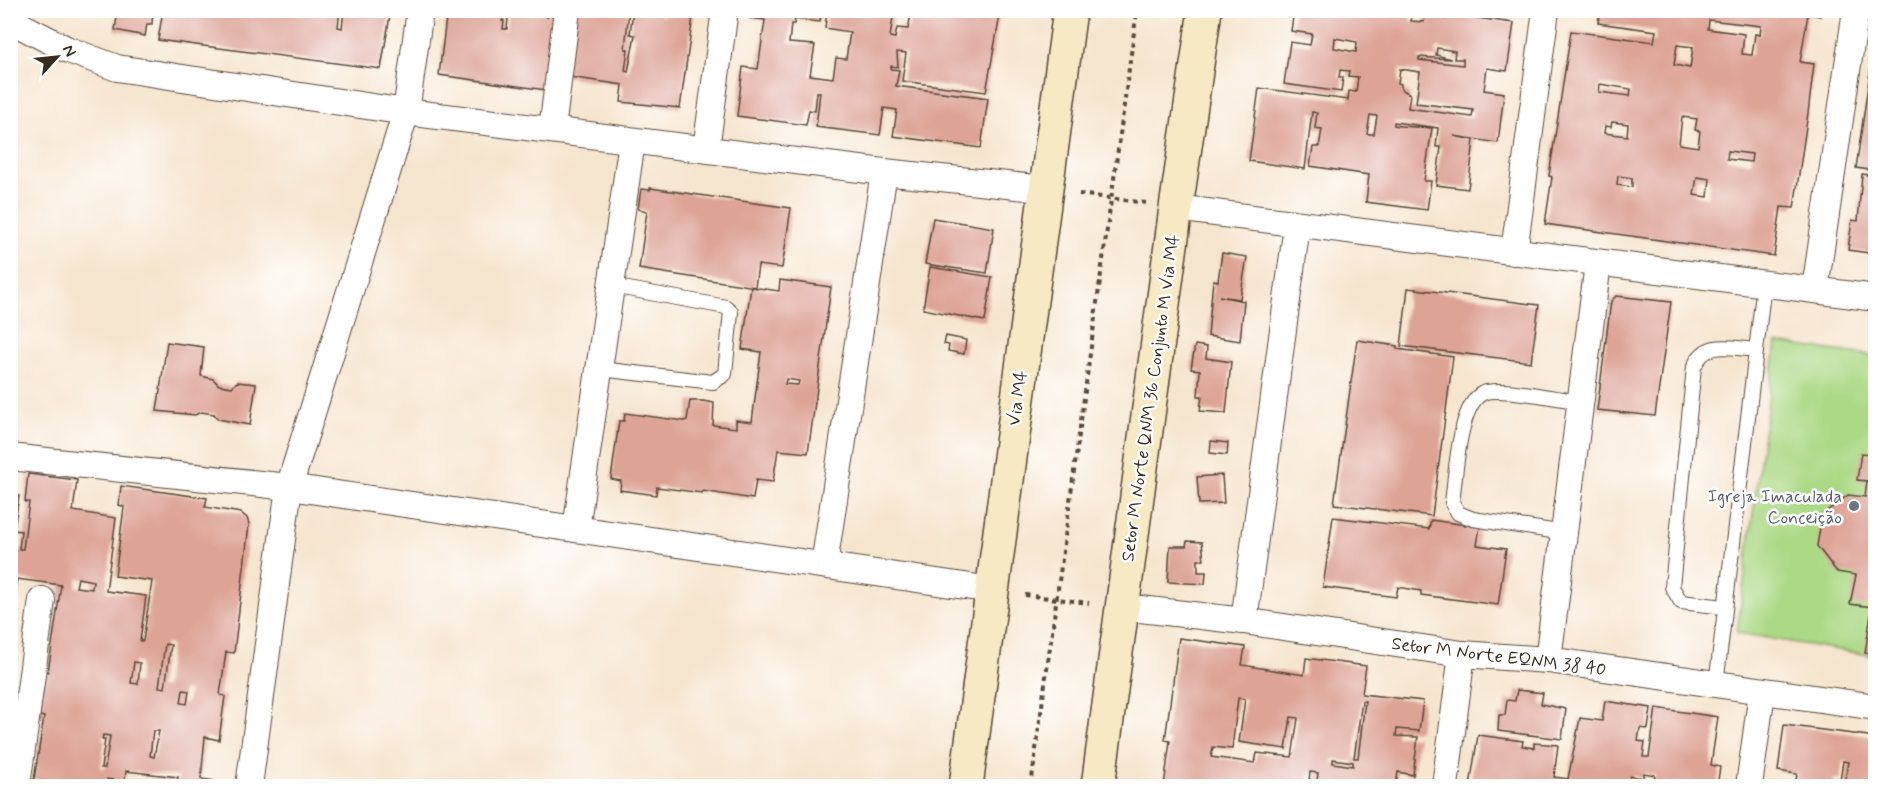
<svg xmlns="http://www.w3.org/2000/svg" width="1886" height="797" viewBox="0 0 1886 797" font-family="Mynerve,sans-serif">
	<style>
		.green { fill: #acd986; stroke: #748252; stroke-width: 1.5 }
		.building { fill: #dda395; fill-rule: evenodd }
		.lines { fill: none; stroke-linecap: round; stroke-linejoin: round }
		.lane-casing { stroke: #574638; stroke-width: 16 }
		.street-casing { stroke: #574638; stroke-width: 28 }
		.secondary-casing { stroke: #574638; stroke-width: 36 }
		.path { stroke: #574638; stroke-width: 4; stroke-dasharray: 4.5 4.5; stroke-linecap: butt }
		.lane { stroke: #fff; stroke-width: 14 }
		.street { stroke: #fff; stroke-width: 26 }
		.secondary { stroke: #f6e9c3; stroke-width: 33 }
		.worship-dot { fill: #6b7280; stroke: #fff; stroke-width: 2 }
		.labels { text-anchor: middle; stroke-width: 5; stroke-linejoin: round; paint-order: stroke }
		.street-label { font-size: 18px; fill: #3b2a1e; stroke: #fff }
		.worship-label { font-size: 18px; fill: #5b616d; stroke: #fff; text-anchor: end }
	</style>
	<rect width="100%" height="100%" fill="#fff"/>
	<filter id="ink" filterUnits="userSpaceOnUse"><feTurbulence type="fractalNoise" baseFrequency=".0167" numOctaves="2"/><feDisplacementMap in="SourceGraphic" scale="12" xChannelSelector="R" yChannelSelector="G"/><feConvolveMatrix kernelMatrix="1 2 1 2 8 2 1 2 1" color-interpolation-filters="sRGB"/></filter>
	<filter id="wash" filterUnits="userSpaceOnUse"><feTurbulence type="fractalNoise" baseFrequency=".008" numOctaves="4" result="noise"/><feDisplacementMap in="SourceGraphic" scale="24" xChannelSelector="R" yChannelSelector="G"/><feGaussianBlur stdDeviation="1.35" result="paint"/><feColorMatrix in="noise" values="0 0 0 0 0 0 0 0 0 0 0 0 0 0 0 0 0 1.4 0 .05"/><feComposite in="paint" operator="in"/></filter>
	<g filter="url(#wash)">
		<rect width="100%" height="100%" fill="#f6e5ce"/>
		<!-- green -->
		<path class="green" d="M1776 343 1875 356V656L1737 633Z"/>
		<g id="blocks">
			<!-- building -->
			<g class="building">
				<path d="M118 10H153L152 24H147L145 36 115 30Z"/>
				<path d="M163 10H340L338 27 342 28 344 10H391L381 69 158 40Z"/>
				<path d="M447 10H506L502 21H504L503 29H507L509 10H548L547 18 549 10H629L625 49H628L625 71 628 72 635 35 630 34 633 10H661V16L663 17 664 10H694L680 108 621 102 623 85 563 76 561 92 439 75Z"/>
				<path d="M751 10H821L820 22 795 19 794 24H791L789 43 815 45 810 75 833 78 836 58 846 59 850 32 825 28 827 12 852 15 853 10H894L890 37 895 38 897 28 908 29 912 10H1001L986 92 902 81 906 53 897 52 898 67 891 66V69L899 70 896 86 988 98 981 148 893 136 897 110 884 108 880 135 816 127 820 92H817L815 111 809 110 806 125 737 116 743 67 758 69 765 20 750 18Z"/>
				<path d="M1294 10H1413L1411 21 1424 22 1426 10H1430L1441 12 1440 18 1446 19 1447 14 1514 23 1507 71 1487 68 1484 90 1504 93 1498 143 1454 136 1474 140 1468 189 1436 185 1441 147H1436L1438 128 1394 122V125L1400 126 1432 128 1424 181H1431L1427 210 1366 202 1369 175 1310 166 1313 147H1319L1322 129 1315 128 1317 113 1312 112 1305 169 1249 161 1259 88 1348 100 1349 91 1356 92 1358 77 1348 76 1349 71 1340 70 1339 77H1343L1341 92 1284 84 1290 42 1310 45 1312 34 1291 31ZM1335 38 1357 42 1356 52 1334 48ZM1437 48 1455 51 1454 59H1463V65L1419 60V57L1451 59 1436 55ZM1400 69 1420 72 1416 103 1473 110 1472 117 1408 108 1410 94 1401 89V84L1398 83ZM1370 115 1377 116 1374 134H1367Z"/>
				<path d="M1600 10H1821L1820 16 1808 14 1800 62 1814 64 1808 113 1794 208 1781 207 1774 256 1545 224 1552 177 1549 176 1571 31 1654 42 1656 31 1598 23ZM1709 20 1761 26 1760 35 1755 34 1752 55 1742 54 1744 34 1708 29ZM1677 45 1693 47 1690 68 1674 65ZM1600 84 1631 89 1630 96 1599 92ZM1682 117 1697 119 1695 130 1700 131 1698 147 1679 144ZM1612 122 1628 124 1627 136 1604 133 1605 126 1611 127ZM1728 151 1752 154 1751 162 1727 159ZM1618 176 1632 178V187L1617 185ZM1697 177 1710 179 1708 197 1694 195Z"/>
				<path d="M1874 45H1876V171L1856 168Z"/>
				<path d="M1862 174 1876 176V254L1848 250 1852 220 1858 221Z"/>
				<path d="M650 188 791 208 782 268 758 265 755 287 639 269 647 211 638 209 641 189 650 190Z"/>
				<path d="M933 218 994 228 987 273 925 264Z"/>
				<path d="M1222 253 1247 257 1240 299 1219 296 1244 301 1240 341 1208 336 1213 280 1218 281Z"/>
				<path d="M930 267 992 277 985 321 923 309Z"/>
				<path d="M780 280 831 287 808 453 778 450 773 482 756 480 753 499 703 491 702 493 657 487 656 495 620 490 621 481 611 479 619 421H624L625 413 684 421 687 420 690 401H703L714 403 713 425 736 428V420L752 422 761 352 742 349 751 287 779 291ZM786 379 799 381 798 385 785 384Z"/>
				<path d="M1408 288 1539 305 1531 362 1401 346Z"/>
				<path d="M1616 296 1671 302 1655 416 1597 410 1611 301Z"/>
				<path d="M946 336 966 340 964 354 948 351 949 345 944 344Z"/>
				<path d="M1357 340 1397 346V349L1453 357 1432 516 1334 504Z"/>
				<path d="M167 342 204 347 201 376 213 379 219 385 232 387 237 382 256 384 250 425 218 419 214 414 201 412 195 415 157 411Z"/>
				<path d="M1195 345 1207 347 1206 358 1231 362 1226 413 1200 411 1202 396H1198L1200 370 1191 369Z"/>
				<path d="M1874 429H1876V654L1865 653 1872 607 1850 604 1856 575 1837 572 1817 546 1822 515 1848 495 1865 497 1867 481 1857 480 1861 453 1871 454Z"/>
				<path d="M1211 441 1228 443 1227 455 1210 453Z"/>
				<path d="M28 474 77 480 73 511 116 518 106 591 146 596 140 641H143L152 581 115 576 124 507 119 505 121 486 207 498 205 507 241 513 247 518 249 524 234 653 226 652 220 695 225 696 219 740 205 737 201 779 214 781V786H149L150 779 177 781 178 777 126 771 124 786H113L114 780 107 779V786H33L44 717 36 715 42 671 48 672 61 585 17 579 10 616V495L19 496 14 530 21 531 19 549H23L29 502H25ZM78 578 93 581 92 589 76 587ZM165 644 171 645 165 688 159 687ZM134 662 140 663 138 684 131 683ZM183 690 189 691 187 704 181 703ZM153 731H159L154 757 150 756ZM103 735 110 736 105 768H101L105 739H102Z"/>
				<path d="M1222 475 1224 503 1199 504 1197 477Z"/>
				<path d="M1333 517 1429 529 1431 520 1480 527 1477 545 1506 549 1498 605 1421 595V591L1398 587 1396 597 1323 587Z"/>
				<path d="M1187 541 1202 542 1204 560H1198V572H1206L1205 584 1168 582 1170 546H1186Z"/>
				<path d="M1179 638 1245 647 1242 665 1304 675 1306 658 1366 666 1362 694 1423 701 1419 731 1397 729 1396 736 1418 737 1413 775 1398 772 1396 786H1164L1170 741 1165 740ZM1238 698 1245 699 1239 742 1286 749 1291 717 1298 718 1292 757 1257 753 1255 763 1211 757 1213 747 1232 749ZM1362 701H1365L1358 758H1354ZM1333 759 1353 762V766L1333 763ZM1310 772 1318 773 1317 781 1309 780Z"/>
				<path d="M1517 690 1543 693 1541 704 1566 709 1562 739 1498 731 1499 715H1505L1507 700 1515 701Z"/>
				<path d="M1605 701 1651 708 1648 729 1640 728 1638 741 1645 742 1643 757H1649L1656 708 1718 717 1711 765 1720 767 1717 786H1653L1655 775 1644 773 1643 778 1630 776 1628 786H1578L1570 782 1569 786H1470L1478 735 1523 741 1522 746 1534 748V743L1558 745 1554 777 1568 779 1580 718 1602 721Z"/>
				<path d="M1784 725 1876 737V786H1844L1848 762 1843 761 1840 780 1834 779 1833 786H1795L1797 774 1778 771Z"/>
			</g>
		</g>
	</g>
	<g filter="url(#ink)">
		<use href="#blocks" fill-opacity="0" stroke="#574638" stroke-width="1.5"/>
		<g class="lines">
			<!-- lane casing -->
			<g class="lane-casing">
				<g id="lane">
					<path d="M600 369 713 382 725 374 731 312 726 307 612 286"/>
					<path d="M1565 533 1473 519 1458 513 1452 502C1456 476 1458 405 1483 393 1499 386 1560 399 1580 402"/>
					<path d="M1725 607 1681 602 1672 587 1694 367C1705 339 1731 348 1756 350"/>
					<path d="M1716 685 1764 284"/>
				</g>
			</g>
			<!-- street casing -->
			<g class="street-casing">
				<g id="street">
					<path d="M10 20 66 49 117 68 406 112 884 172 1045 189"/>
					<path d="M552 130 567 10"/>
					<path d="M706 149 725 10"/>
					<path d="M1176 208 1876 298"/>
					<path d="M1514 252 1546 10"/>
					<path d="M1815 289 1856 10"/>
					<path d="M10 457 289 487 992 590"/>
					<path d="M576 529 632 141"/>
					<path d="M824 565 884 172"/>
					<path d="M1123 607 1244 621 1462 654 1548 660 1876 707"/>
					<path d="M1244 621 1297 225"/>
					<path d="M1548 660 1598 263"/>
					<path d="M17 786 42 600"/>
					<path d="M249 786 289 487 406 112 420 10"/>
					<path d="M1445 786 1462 654"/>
					<path d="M1749 786 1762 692"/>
				</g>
			</g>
			<!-- secondary casing -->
			<g class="secondary-casing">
				<g id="secondary">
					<path d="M966 786 1070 10"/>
					<path d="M1098 786 1176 208 1205 10"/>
				</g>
			</g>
			<!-- path -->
			<g class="path">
				<path d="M1079 194 1146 203"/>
				<path d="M1025 595 1089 603"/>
				<path d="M1031 786 1137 10"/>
			</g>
			<!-- lane -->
			<use href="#lane" class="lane"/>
			<!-- street -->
			<use href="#street" class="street"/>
			<!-- secondary -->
			<use href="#secondary" class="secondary"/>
		</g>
	</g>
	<!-- markers -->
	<circle class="worship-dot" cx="1854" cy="506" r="6"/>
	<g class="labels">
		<!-- street labels -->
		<g class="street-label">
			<text transform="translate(1017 398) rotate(-82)" y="6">Via M4</text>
			<text transform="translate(1150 398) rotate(-82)" y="6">Setor M Norte QNM 36 Conjunto M Via M4</text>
			<text transform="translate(1499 656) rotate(7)" y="6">Setor M Norte EQNM 38 40</text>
		</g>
		<!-- worship labels -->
		<g class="worship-label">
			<text x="1842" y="502">Igreja Imaculada<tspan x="1842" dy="21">Conceição</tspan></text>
		</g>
	</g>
	<!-- margin -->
	<rect width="1886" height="797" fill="none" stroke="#fff" stroke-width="36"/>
	<!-- north arrow -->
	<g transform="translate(57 57) rotate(63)" stroke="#ffffff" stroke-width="4.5" paint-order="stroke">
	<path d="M0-4.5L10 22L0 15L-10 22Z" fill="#3b2a1e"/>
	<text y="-9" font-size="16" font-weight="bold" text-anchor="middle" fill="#3b2a1e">N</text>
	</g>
</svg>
